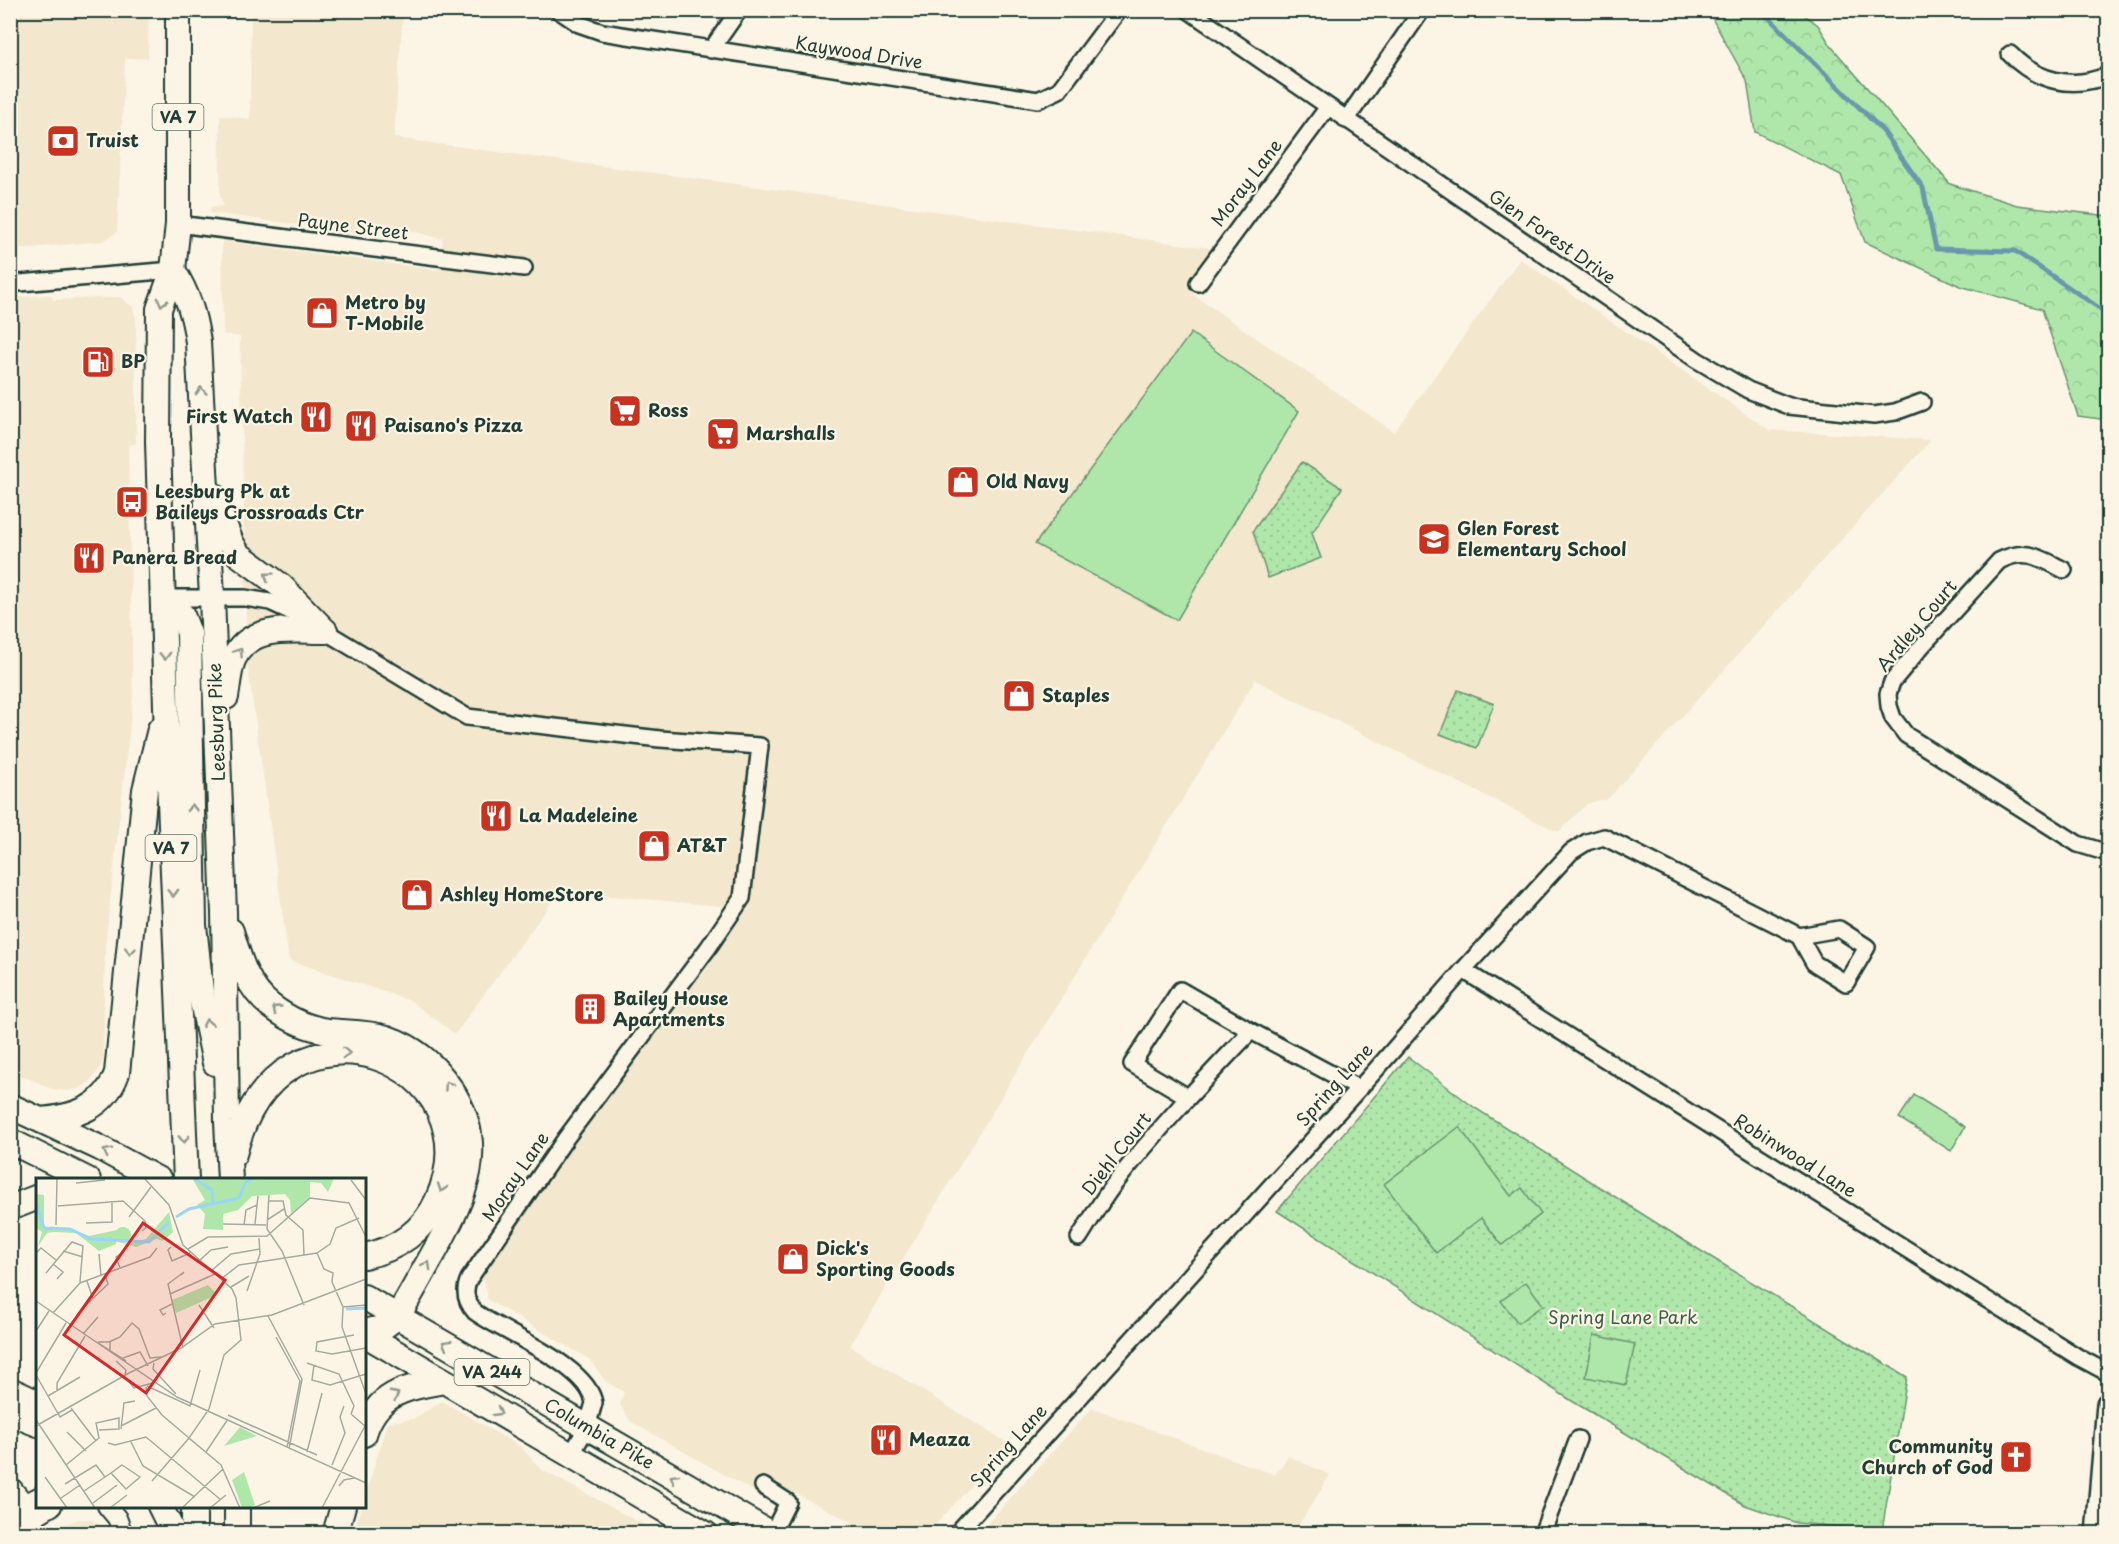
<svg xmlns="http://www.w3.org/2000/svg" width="2119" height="1544" viewBox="0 0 2119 1544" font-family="'Playpen Sans',sans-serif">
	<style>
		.built { fill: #f3e7cd }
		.grass { fill: url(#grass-dots); stroke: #67926f; stroke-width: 1.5 }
		.forest { fill: url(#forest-crowns); stroke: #67926f; stroke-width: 1.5 }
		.garden { fill: #afe7aa; stroke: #67926f; stroke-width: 1.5 }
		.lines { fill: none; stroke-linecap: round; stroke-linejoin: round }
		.stream { stroke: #6998ab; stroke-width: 5 }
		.minor-casing { stroke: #1f3d34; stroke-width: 20 }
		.tertiary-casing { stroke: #1f3d34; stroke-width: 22 }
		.secondary-casing { stroke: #1f3d34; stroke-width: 26 }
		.primary-casing { stroke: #1f3d34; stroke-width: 28 }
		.minor { stroke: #fcf5e5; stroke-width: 15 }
		.tertiary { stroke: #fcf5e5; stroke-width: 18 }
		.secondary { stroke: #fcf5e5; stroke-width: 21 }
		.primary { stroke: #fcf5e5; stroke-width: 24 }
		.oneway { stroke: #8e998c }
		.labels { text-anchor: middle; stroke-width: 4.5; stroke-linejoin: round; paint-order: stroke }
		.shield { fill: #fcf5e5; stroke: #617469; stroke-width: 1.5 }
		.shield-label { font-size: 16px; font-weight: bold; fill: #1f3d34 }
		.street-label { font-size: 18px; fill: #1f3d34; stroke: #fcf5e5 }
		.poi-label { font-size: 18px; font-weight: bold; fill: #1f3d34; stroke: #fcf5e5; text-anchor: start }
		.park-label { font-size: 18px; fill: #3c5f4c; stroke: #fcf5e5 }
		.inset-river { fill: none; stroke: #9bd5fb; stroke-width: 3 }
		.inset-road { fill: none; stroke: #a4ab9e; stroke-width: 1.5 }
		.view { fill: #d62828; fill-opacity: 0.15; stroke: #d62828; stroke-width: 3 }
		.inset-edge { fill: none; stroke: #1f3d34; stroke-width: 3 }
	</style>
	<defs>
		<pattern id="grass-dots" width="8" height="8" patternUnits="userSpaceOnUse" patternTransform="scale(1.5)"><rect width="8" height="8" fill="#afe7aa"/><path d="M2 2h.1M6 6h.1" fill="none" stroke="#96c793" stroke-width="1.8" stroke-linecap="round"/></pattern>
		<pattern id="forest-crowns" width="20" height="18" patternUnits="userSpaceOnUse" patternTransform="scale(1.5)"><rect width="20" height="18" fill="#afe7aa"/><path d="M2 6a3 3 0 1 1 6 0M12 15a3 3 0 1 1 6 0" fill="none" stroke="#96c793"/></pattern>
	</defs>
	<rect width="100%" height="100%" fill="#fcf5e5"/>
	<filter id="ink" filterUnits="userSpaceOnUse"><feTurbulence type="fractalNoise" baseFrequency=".0167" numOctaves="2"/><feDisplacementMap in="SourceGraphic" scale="12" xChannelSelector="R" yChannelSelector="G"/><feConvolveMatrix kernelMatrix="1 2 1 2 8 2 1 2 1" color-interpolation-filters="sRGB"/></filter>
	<g filter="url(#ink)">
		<!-- built -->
		<g class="built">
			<path d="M11 10 149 11 148 58 125 59 117 232 103 241 11 250Z"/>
			<path d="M251 11H403L394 138 1224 250 1192 294 1394 432 1520 259 1769 430 1931 440 1607 800H1600L1587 804 1558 832 1255 680 850 1346 1009 1444 928 1533H873L769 1480 760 1495 630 1421 620 1405 624 1392 606 1382 589 1359 488 1300 485 1282 475 1275 742 908 560 891 455 1034 411 1001 289 960 247 661 240 337 223 334 222 241 439 270 443 239 360 218 358 233 211 213V207L224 206 220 197V115L250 119Z"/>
			<path d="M51 295 53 300 120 297 133 307 136 318V444L128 445 133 697 105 947 103 1059 100 1068 89 1083 80 1088 68 1091 52 1089 10 1070 11 298Z"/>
			<path d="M442 1401 521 1447 542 1470 659 1533H353L361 1507 364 1506 365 1496 388 1422 413 1419Z"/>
			<path d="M1092 1408 1275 1475 1288 1456 1330 1475 1294 1533H979Z"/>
			<path d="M79 1519H90L100 1525 104 1533H43Z"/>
		</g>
		<!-- grass -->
		<g class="grass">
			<path d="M1302 462 1342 488 1312 533 1321 558 1268 578 1253 531Z"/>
			<path d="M1458 690 1494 704 1477 748 1440 734Z"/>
			<path d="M1408 1057 1475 1108 1688 1243 1907 1377 1882 1531 1797 1523 1745 1505 1572 1401 1277 1211Z"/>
		</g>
		<!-- forest -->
		<path class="forest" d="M1710 11H1799L1818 25 1831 46 1950 184 2017 205 2108 216V420L2078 416 2042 309 1960 286 1865 242 1841 175 1755 132 1747 81 1714 22Z"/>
		<!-- garden -->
		<g class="garden">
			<path d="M1191 333 1299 411 1177 620 1035 544Z"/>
			<path d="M1914 1095 1965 1127 1951 1151 1899 1118Z"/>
			<path d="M1459 1127 1511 1196 1522 1188 1541 1214 1502 1245 1481 1218 1436 1253 1384 1184Z"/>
			<path d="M1526 1282 1543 1305 1518 1323 1501 1301Z"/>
			<path d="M1594 1335 1635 1344 1626 1385 1586 1377Z"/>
		</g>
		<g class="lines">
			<!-- stream -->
			<path class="stream" d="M1761 10 1883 131 1923 188 1936 249 2015 251 2108 314"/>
			<!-- minor casing -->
			<g class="minor-casing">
				<g id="minor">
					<path d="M558 10 579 24 602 32 1038 100 1059 90 1119 10"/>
					<path d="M1188 10 1697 360 1748 390 1789 406 1874 415 1895 412 1922 402"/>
					<path d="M711 50 739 10"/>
					<path d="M2010 54C2037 82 2073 90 2108 75"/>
					<path d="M1346 120 1422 10"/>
					<path d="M178 224 524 268"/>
					<path d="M10 281 20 283 173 270"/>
					<path d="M1198 283 1328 107"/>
					<path d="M2064 570C2040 558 2026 547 1999 561L1921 647 1892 682 1888 694 1889 706 1893 718 1906 735 2078 844 2108 853"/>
					<path d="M163 598H245L270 602 298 615 467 717 660 739 760 746 742 898 708 948 566 1138 469 1279C463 1292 466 1302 475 1312 505 1334 588 1365 594 1403L587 1427 571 1455"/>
					<path d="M1463 970 2078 1357 2108 1373"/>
					<path d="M1188 1097 1132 1064 1180 990 1251 1031 1358 1088"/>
					<path d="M1079 1238C1090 1221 1100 1203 1112 1187 1155 1132 1203 1081 1251 1031"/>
					<path d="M763 1486 788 1502 772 1534"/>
					<path d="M956 1534 1374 1072 1463 970 1571 852 1587 842 1604 837 1799 936 1839 929 1867 947 1846 983 1814 963 1799 936"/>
					<path d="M1542 1534 1578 1439"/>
				</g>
			</g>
			<!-- tertiary casing -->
			<g class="tertiary-casing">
				<g id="tertiary">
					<path d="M107 1506 117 1518 123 1534"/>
					<path d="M10 1511 38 1497"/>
					<path d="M10 1531 52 1506"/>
				</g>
			</g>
			<!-- secondary casing -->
			<g class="secondary-casing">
				<path id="secondary" d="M2097 1534 2108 1404"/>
			</g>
			<!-- primary casing -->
			<g class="primary-casing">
				<g id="primary">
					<path d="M178 10V224L173 270 159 309 158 442 166 707 186 1180"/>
					<path d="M173 270C188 295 194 314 198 342L212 597 224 912 227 1122 230 1180"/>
					<path d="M213 495 231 542 238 554 281 586 325 631"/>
					<path d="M163 598 182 615 189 633 194 925 202 1001 215 1063"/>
					<path d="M226 697C228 685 229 671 233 660 249 623 292 631 325 631"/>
					<path d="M231 931C239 958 247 988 271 1006 288 1019 307 1028 328 1031 348 1033 367 1032 387 1038 413 1047 435 1065 450 1088 489 1146 465 1195 436 1249 423 1272 411 1294 398 1316L382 1328 364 1332"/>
					<path d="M10 1106 100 1148 159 1180"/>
					<path d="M41 1120C75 1117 105 1108 117 1073L145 790 160 729"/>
					<path d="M10 1141 88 1180"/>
					<path d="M234 1154C280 973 500 1062 437 1201 424 1230 397 1250 364 1256"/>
					<path d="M10 1208 38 1197"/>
					<path d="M364 1297 771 1534"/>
					<path d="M364 1334 706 1534"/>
					<path d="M10 1390 38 1403"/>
					<path d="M10 1413 38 1424"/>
					<path d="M364 1434C377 1392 406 1388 444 1381"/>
					<path d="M10 1490 22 1505"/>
					<path d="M160 1506 174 1534"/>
					<path d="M194 1506V1534"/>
					<path d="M237 1506V1534"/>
					<path d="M335 1534 343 1506"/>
				</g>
			</g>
			<!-- minor -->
			<use href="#minor" class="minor"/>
			<!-- tertiary -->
			<use href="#tertiary" class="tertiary"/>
			<!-- secondary -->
			<use href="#secondary" class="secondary"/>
			<!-- primary -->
			<use href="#primary" class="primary"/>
		</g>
		<!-- one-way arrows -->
		<defs><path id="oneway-chevron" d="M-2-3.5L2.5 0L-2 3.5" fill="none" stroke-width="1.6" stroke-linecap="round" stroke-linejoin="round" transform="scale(1.5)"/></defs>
		<g class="oneway">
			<use href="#oneway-chevron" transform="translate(162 302) rotate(105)"/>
			<use href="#oneway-chevron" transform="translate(201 391) rotate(-93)"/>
			<use href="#oneway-chevron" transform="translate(268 576) rotate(-143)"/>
			<use href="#oneway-chevron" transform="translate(239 652) rotate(-56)"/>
			<use href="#oneway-chevron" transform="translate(165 656) rotate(88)"/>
			<use href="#oneway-chevron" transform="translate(192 808) rotate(-91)"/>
			<use href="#oneway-chevron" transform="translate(173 893) rotate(88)"/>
			<use href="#oneway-chevron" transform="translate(130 951) rotate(96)"/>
			<use href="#oneway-chevron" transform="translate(276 1009) rotate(-144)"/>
			<use href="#oneway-chevron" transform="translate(207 1023) rotate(-101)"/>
			<use href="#oneway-chevron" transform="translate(346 1053) rotate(2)"/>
			<use href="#oneway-chevron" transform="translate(448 1085) rotate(-125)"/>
			<use href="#oneway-chevron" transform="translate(184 1139) rotate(88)"/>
			<use href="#oneway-chevron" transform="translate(107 1152) rotate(-153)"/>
			<use href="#oneway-chevron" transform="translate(442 1188) rotate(109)"/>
			<use href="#oneway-chevron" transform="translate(427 1265) rotate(-61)"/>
			<use href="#oneway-chevron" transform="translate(446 1344) rotate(-150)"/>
			<use href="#oneway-chevron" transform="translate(395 1395) rotate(-28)"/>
			<use href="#oneway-chevron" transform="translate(498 1412) rotate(30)"/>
			<use href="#oneway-chevron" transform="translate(674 1478) rotate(-150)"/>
		</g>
	</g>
	<!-- icons -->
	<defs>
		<g id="bank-square" transform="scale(1.725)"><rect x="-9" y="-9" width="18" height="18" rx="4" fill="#c8321e" stroke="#fcf5e5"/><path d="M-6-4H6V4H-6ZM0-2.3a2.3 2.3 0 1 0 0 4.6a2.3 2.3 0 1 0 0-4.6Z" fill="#fff"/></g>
		<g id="shop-square" transform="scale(1.725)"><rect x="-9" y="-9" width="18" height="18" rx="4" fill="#c8321e" stroke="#fcf5e5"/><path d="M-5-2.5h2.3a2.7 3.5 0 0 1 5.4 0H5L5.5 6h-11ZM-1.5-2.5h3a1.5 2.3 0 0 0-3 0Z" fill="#fff"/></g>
		<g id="fuel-square" transform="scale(1.725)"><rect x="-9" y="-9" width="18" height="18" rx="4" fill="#c8321e" stroke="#fcf5e5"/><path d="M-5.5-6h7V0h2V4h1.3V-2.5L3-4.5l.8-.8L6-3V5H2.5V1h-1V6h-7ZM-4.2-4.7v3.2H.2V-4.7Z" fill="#fff"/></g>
		<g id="supermarket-square" transform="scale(1.725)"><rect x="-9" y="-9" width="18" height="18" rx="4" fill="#c8321e" stroke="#fcf5e5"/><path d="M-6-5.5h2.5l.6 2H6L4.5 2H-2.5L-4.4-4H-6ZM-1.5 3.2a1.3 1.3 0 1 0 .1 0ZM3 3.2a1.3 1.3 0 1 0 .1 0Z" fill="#fff"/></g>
		<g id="restaurant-square" transform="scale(1.725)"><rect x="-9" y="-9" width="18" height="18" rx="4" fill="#c8321e" stroke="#fcf5e5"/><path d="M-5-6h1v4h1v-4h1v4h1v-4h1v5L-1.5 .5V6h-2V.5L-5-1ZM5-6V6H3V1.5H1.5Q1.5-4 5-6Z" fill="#fff"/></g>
		<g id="bus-square" transform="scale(1.725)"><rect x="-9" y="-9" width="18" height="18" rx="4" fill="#c8321e" stroke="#fcf5e5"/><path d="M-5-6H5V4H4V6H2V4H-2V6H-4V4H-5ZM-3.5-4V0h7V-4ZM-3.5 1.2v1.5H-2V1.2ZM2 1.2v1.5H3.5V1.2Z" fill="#fff"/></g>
		<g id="school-square" transform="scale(1.725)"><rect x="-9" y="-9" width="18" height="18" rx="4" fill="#c8321e" stroke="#fcf5e5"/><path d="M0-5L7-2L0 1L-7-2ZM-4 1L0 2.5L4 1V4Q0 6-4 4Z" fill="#fff"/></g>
		<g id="building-square" transform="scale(1.725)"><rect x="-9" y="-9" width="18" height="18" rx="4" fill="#c8321e" stroke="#fcf5e5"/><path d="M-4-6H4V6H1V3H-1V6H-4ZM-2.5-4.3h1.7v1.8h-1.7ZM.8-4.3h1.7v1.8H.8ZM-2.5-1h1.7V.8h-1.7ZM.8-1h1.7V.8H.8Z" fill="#fff"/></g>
		<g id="church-square" transform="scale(1.725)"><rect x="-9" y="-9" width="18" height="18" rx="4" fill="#c8321e" stroke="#fcf5e5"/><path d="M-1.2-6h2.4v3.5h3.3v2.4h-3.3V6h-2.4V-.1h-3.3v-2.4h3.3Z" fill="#fff"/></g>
	</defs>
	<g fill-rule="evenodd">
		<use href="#bank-square" x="63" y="141"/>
		<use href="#shop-square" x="322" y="313"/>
		<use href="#fuel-square" x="98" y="362"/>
		<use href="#supermarket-square" x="625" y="411"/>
		<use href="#restaurant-square" x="316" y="417"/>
		<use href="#restaurant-square" x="361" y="426"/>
		<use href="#supermarket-square" x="723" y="434"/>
		<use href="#shop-square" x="963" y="482"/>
		<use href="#bus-square" x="132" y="502"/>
		<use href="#school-square" x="1434" y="539"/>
		<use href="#restaurant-square" x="89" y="558"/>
		<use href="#shop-square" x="1019" y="696"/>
		<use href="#restaurant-square" x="496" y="816"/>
		<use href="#shop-square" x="654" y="846"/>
		<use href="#shop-square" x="417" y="895"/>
		<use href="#building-square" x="590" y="1009"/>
		<use href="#shop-square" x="793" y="1259"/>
		<use href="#restaurant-square" x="886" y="1440"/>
		<use href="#church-square" x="2016" y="1457"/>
	</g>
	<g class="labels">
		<!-- shield labels -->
		<g class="shield">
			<rect x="152.5" y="104" width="51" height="26" rx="4.5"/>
			<rect x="145.5" y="835" width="51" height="26" rx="4.5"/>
			<rect x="454.5" y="1359" width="75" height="26" rx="4.5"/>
		</g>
		<g class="shield-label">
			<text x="178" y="123">VA 7</text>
			<text x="171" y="854">VA 7</text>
			<text x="492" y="1378">VA 244</text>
		</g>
		<!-- street labels -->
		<g class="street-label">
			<text transform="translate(859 53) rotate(9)" y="6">Kaywood Drive</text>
			<text transform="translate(1247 183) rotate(-53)" y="6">Moray Lane</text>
			<text transform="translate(353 227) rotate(7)" y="6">Payne Street</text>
			<text transform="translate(1552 237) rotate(35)" y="6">Glen Forest Drive</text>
			<text transform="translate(1917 626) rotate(-50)" y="6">Ardley Court</text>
			<text transform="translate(217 722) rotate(-92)" y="6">Leesburg Pike</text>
			<text transform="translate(1335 1085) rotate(-48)" y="6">Spring Lane</text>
			<text transform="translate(1117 1154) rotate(-52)" y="6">Diehl Court</text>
			<text transform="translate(1795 1156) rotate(32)" y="6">Robinwood Lane</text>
			<text transform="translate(516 1177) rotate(-56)" y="6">Moray Lane</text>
			<text transform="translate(599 1434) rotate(30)" y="6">Columbia Pike</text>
			<text transform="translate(1009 1446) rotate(-48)" y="6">Spring Lane</text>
		</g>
		<!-- poi labels -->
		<g class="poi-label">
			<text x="86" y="147">Truist</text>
			<text x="345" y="309">Metro by<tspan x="345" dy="21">T-Mobile</tspan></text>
			<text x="121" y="368">BP</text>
			<text x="648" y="417">Ross</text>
			<text x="293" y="423" text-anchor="end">First Watch</text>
			<text x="384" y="432">Paisano's Pizza</text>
			<text x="746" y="440">Marshalls</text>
			<text x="986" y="488">Old Navy</text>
			<text x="155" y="498">Leesburg Pk at<tspan x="155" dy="21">Baileys Crossroads Ctr</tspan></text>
			<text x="1457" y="535">Glen Forest<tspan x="1457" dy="21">Elementary School</tspan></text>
			<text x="112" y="564">Panera Bread</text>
			<text x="1042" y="702">Staples</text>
			<text x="519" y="822">La Madeleine</text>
			<text x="677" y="852">AT&amp;T</text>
			<text x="440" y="901">Ashley HomeStore</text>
			<text x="613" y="1005">Bailey House<tspan x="613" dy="21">Apartments</tspan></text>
			<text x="816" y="1255">Dick's<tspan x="816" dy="21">Sporting Goods</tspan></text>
			<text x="909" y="1446">Meaza</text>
			<text x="1993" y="1453" text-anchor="end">Community<tspan x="1993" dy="21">Church of God</tspan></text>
		</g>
		<!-- park labels -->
		<g class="park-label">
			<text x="1623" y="1324">Spring Lane Park</text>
		</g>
	</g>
	<!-- overview -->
	<g transform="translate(36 1178)">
		<rect width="330" height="330" fill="#fcf5e5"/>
		<path d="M79 57a8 8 0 1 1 16 0a8 8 0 1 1-16 0ZM172 107 179 114 176 119 140 135 136 122ZM204 249 221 258 188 268ZM208 294 219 327 213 330H206L196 302Z" fill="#afe7aa"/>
		<path d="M298 0 292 14 285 5 274 4V19L255 36 254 22 249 16 216 18 202 32 187 36V52L167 51 169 36 161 27 169 22 157 2ZM0 16 8 17V47L12 51H35L53 58 81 52 80 66 63 73 40 55 18 54 11 55 2 68 6 54 0 50ZM133 34 137 54 127 63 120 61 100 69 87 66 110 61Z" fill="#afe7aa"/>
		<path class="inset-river" d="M158 0 176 12 177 26M0 25 8 50 34 51 55 61 113 64 133 44M140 39 153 31 203 20 210 4 218 0M310 131 330 130"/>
		<path class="inset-road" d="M108 0 133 27 147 67 196 111 200 120 205 162 188 177 173 231 153 260 185 287 204 330M315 2 330 22M40 5 69 2M233 17 231 51 246 73 268 127M233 23H247L250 37 267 52 268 77M22 28 87 23 109 43 110 50 106 53M93 39 115 9M231 42 248 31M50 45 76 44V23M187 46 230 47M219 46 222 18M20 47 21 0M208 47 210 32 221 27M135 69 132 72 136 83 154 75M152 71 172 59 231 58 274 20 313 25 330 59M27 73 47 79M0 75 5 70 20 82M281 75 288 91 297 95 296 104 307 129 306 149 330 216M63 76 65 98M163 83 175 72 192 69M17 86 27 94 21 101M84 90 80 79 86 75M175 93 195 76 224 71M10 95 36 64 47 68 44 104M145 97 148 94 132 106 147 170M185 101 203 87 281 75 294 66 300 50 323 40M51 103 57 121M195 109 213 98M211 113 224 76 223 60M134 116 179 96M0 123 141 219 330 305M163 127 178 150M49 128 72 106 69 96M307 129 330 127M17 135 44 105 114 79 121 70M130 135 127 137 124 132 136 126M232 138 266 201 253 271M0 153 13 133M47 156 62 139M318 157 281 164 280 173 296 176 330 170M240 159 264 203 251 269M62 164H74V172M73 164 84 159 96 145 103 151 114 180 125 179M62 165 90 183M87 180 104 174 112 188M80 183 90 192 89 197M118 185 117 191 140 216M271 185 303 196 318 228 315 236M278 187 276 202 294 207 330 196M0 195 30 145M0 197 24 239 36 232M88 198 98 210 117 205M111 208 154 228 164 192M110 209 111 218 126 237 153 260 116 303M21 213V205L49 158M12 218 44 199M35 230 60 263M315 236 330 249M192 237 281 277M0 242 59 330M0 248 93 195 145 170 179 146 236 137 330 101M85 248 120 230M85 251 88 225 99 223M31 254 50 273M94 262 107 288 159 319M72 265 79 267 110 259 185 322M170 274 192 241M271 274 286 215M30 287 63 260 60 245 83 240V251L63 252M86 287 104 299 90 311 75 295ZM296 287 309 255 304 239 308 228M9 299 31 330M29 306 60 287 69 299M303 308 308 302 318 300M48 313 75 295M25 320 44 307M57 325 81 307M74 330 91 317M146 330 187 291M174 330 190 317M217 330 234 323M286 330 330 246"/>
		<path class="view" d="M107 45 189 102 110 215 28 157Z"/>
		<rect width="330" height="330" class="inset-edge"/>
	</g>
	<!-- margin -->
	<rect width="2119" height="1544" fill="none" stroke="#fcf5e5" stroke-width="36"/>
	<rect x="18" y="18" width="2083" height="1508" fill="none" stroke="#1f3d34" stroke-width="2" filter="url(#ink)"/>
</svg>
